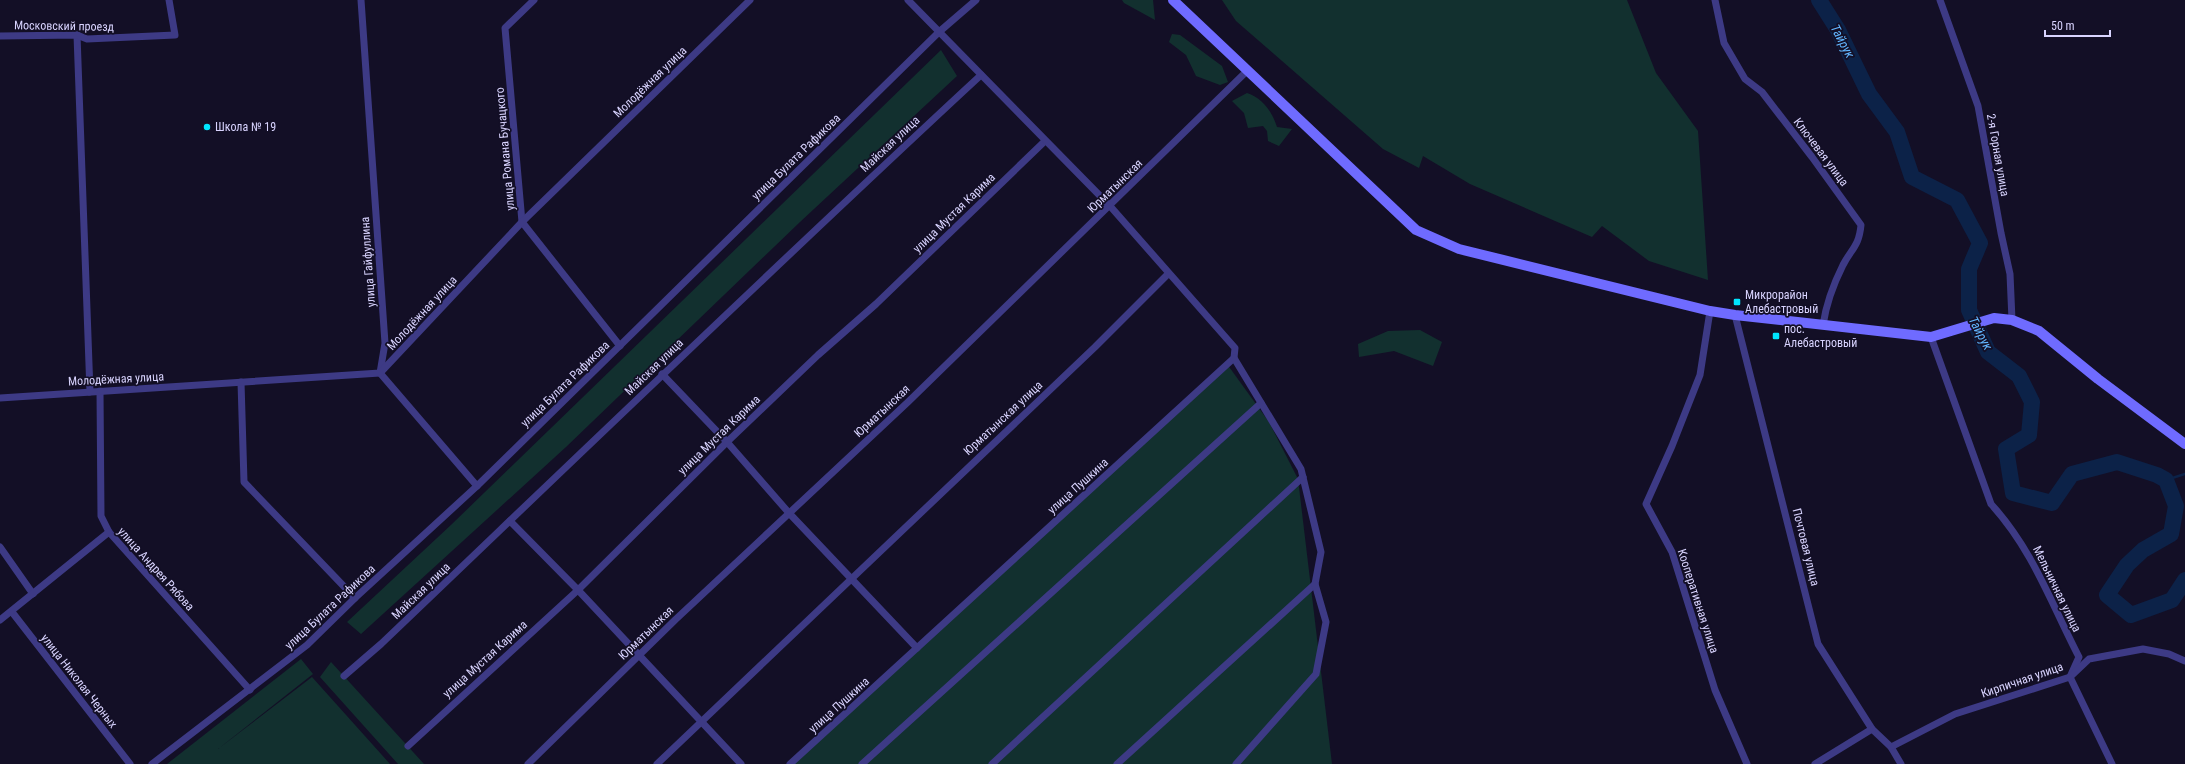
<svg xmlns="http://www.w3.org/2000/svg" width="2185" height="764" viewBox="0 0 2185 764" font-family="'Roboto Condensed',sans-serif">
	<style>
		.green { fill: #12302f }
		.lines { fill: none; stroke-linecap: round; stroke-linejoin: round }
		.stream { stroke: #0c2248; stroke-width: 2.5 }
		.river { stroke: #0c2248; stroke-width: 16 }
		.street { stroke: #3d3a85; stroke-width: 7 }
		.secondary { stroke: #6f6bff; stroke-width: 10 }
		.poi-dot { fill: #00e5ff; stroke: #130f26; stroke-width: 1.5 }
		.labels { text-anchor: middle; stroke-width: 3.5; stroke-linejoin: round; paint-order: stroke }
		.street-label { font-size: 12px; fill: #d9d4ff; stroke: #130f26 }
		.poi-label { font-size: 12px; fill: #d9d4ff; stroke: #130f26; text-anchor: start }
		.water-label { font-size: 13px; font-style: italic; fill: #62b6ff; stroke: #130f26 }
	</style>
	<rect width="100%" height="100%" fill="#130f26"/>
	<!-- green -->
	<g class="green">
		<path d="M1122 0H1153L1155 20 1124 3Z"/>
		<path d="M1222 0H1627L1656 73 1698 131 1708 280 1649 261 1602 226 1592 237 1470 184 1423 156 1419 168 1383 149 1236 21Z"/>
		<path d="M1172 34 1180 35 1222 66 1228 82 1220 85 1196 76 1186 55 1169 42Z"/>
		<path d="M941 50 957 76 800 222 566 447 361 634 347 622 452 524Z"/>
		<path d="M1247 93C1262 98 1272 111 1277 127L1292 129 1279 146 1268 141 1267 131 1263 126 1248 128 1244 113 1232 101Z"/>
		<path d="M1420 330 1442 342 1433 366 1394 351 1359 357 1358 344 1388 331Z"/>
		<path d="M1227 364 1269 422 1298 479 1332 764H792Z"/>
		<path d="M301 659 313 674 218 749 312 677 390 764H167Z"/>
		<path d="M331 662 424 764H398L320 677Z"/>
	</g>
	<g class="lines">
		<!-- stream -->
		<path class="stream" d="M2166 480 2185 474"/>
		<!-- river -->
		<path class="river" d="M1819 0 1838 30 1869 94 1897 132 1912 177 1957 200 1980 243 1969 269V310L1988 352 2019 376 2032 402 2029 435 2006 449 2013 493 2052 503 2072 474 2117 462 2157 475 2166 480 2176 506 2171 534 2143 550 2127 565 2107 595 2131 615 2172 600 2185 580"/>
		<!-- street -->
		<g class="street">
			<path d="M361 0 385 343 380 373 477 486"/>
			<path d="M534 0 505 28 522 222 620 346"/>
			<path d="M1715 0 1724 43 1745 79 1762 92 1812 157 1861 225C1859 246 1852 248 1843 265 1834 283 1826 305 1823 325"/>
			<path d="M1940 0 1978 106 2001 233 2010 274 2012 320"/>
			<path d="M77 35 90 392"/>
			<path d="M0 36 77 35 87 39 175 35 169 0"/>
			<path d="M1710 311 1700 375 1672 446 1646 504 1672 552 1715 690 1747 764"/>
			<path d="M1735 315 1818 644 1872 729 1891 747 1901 764"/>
			<path d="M1931 337 1991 504C2033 550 2051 603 2079 657L2070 677 2112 764"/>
			<path d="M662 374 727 442 789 513 917 648"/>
			<path d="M241 382 244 482 355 598"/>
			<path d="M100 391 101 516 109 532 250 690"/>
			<path d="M0 398 380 373 522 222 750 0"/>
			<path d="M510 521 578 590 741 764"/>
			<path d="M0 547 33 594"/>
			<path d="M12 612 130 764"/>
			<path d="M0 620 109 532"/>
			<path d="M344 676 381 644C581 453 779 262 981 75"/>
			<path d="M408 746 578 590 727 442 818 355 876 304 1045 141"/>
			<path d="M1891 747 1955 714 2070 677 2089 659 2143 649 2169 654 2185 661"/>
			<path d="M152 764 307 645 355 598 477 486 939 32 976 0"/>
			<path d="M528 764 675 620 908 402 1248 70"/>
			<path d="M657 764 1095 347 1168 274"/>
			<path d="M790 764 1234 358 1235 348 1110 206 908 0"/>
			<path d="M862 764 1261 403"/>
			<path d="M992 764 1303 477"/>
			<path d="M1117 764 1315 584 1321 552 1301 469 1234 358"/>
			<path d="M1236 764 1316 674 1326 622 1315 584"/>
			<path d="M1815 764 1872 729"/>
		</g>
		<!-- secondary -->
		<path class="secondary" d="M1173 0 1416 230 1459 249 1710 311 1735 315 1931 337 1994 318 2012 320 2039 331 2098 379 2185 444"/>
	</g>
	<!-- markers -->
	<g class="poi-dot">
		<circle cx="207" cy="127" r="4"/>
		<rect x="1733" y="298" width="8" height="8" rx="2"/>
		<rect x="1772" y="332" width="8" height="8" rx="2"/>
	</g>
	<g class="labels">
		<!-- street labels -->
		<g class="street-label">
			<text transform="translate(64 26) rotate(1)" y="4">Московский проезд</text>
			<text transform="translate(650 82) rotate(-44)" y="4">Молодёжная улица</text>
			<text transform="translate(890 144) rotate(-43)" y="4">Майская улица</text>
			<text transform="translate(505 149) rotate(-95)" y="4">улица Романа Бучацкого</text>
			<text transform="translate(1821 152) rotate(53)" y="4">Ключевая улица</text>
			<text transform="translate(1998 155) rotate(80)" y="4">2-я Горная улица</text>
			<text transform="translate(796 157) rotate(-44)" y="4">улица Булата Рафикова</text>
			<text transform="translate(1115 186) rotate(-44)" y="4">Юрматынская</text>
			<text transform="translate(954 213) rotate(-44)" y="4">улица Мустая Карима</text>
			<text transform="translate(368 262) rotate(-94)" y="4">улица Гайфуллина</text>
			<text transform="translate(422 313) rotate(-47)" y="4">Молодёжная улица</text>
			<text transform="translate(654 367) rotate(-44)" y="4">Майская улица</text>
			<text transform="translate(116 379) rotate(-3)" y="4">Молодёжная улица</text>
			<text transform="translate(565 384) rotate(-44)" y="4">улица Булата Рафикова</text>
			<text transform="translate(882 411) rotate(-43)" y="4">Юрматынская</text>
			<text transform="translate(1003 418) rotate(-43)" y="4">Юрматынская улица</text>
			<text transform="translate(719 435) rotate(-44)" y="4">улица Мустая Карима</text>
			<text transform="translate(1078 486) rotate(-42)" y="4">улица Пушкина</text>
			<text transform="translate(1806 547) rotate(76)" y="4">Почтовая улица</text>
			<text transform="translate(156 569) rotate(48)" y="4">улица Андрея Рябова</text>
			<text transform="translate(2057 589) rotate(64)" y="4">Мельничная улица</text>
			<text transform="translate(421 591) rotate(-44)" y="4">Майская улица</text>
			<text transform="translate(1698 601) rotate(72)" y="4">Кооперативная улица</text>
			<text transform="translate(330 607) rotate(-43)" y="4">улица Булата Рафикова</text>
			<text transform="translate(646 633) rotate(-44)" y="4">Юрматынская</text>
			<text transform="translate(485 659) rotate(-42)" y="4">улица Мустая Карима</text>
			<text transform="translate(2022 680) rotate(-19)" y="4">Кирпичная улица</text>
			<text transform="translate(79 681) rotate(52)" y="4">улица Николая Черных</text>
			<text transform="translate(839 705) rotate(-42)" y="4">улица Пушкина</text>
		</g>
		<!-- poi labels -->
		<g class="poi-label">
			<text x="215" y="131">Школа № 19</text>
			<text x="1745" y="299">Микрорайон<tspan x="1745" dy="14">Алебастровый</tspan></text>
			<text x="1784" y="333">пос.<tspan x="1784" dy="14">Алебастровый</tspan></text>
		</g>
		<!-- water labels -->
		<g class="water-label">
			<text transform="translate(1843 41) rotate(62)" y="5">Тайрук</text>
			<text transform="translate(1981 333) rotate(62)" y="5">Тайрук</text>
		</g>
	</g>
	<!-- scale -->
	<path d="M2045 30v6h65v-6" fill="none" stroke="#d9d4ff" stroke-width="2"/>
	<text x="2051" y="30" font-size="12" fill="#d9d4ff" stroke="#130f26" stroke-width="3" paint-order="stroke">50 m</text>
</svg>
